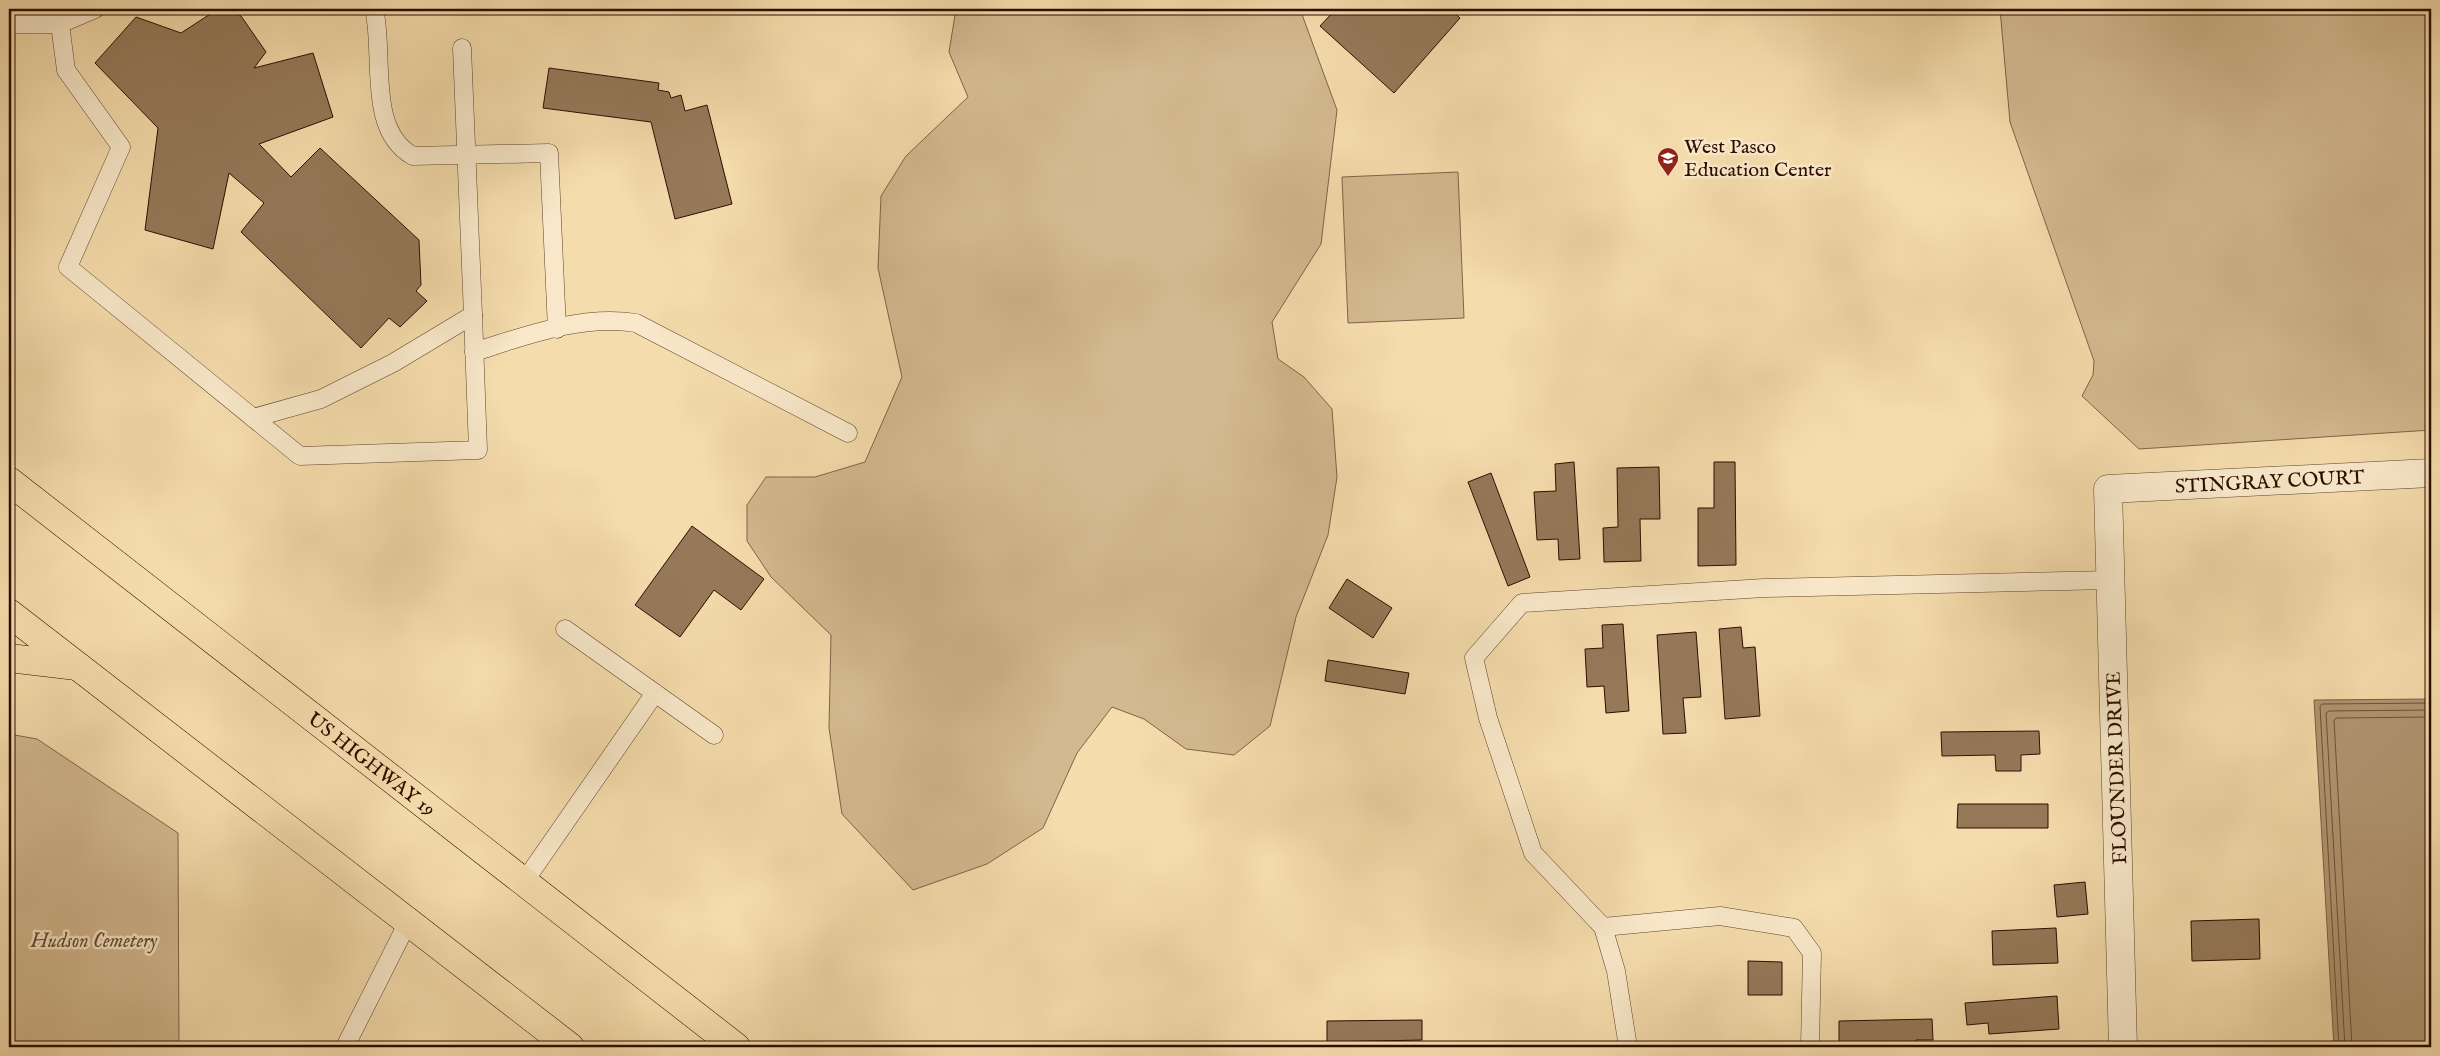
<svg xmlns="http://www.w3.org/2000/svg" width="2440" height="1056" viewBox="0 0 2440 1056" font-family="'IM FELL English',serif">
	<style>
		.green { fill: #d3b98f; stroke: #806348 }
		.water { fill: #b19672; stroke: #7c5f44 }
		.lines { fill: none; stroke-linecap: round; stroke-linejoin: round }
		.shore { stroke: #6e5239; stroke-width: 1 }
		.building { fill: #957959; stroke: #2c0d00 }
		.lane-casing { stroke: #5e412b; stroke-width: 19 }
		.street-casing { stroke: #5e412b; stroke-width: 29 }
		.highway-casing { stroke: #2c0d00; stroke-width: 29 }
		.lane { stroke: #f8e8c9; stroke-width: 18 }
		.street { stroke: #f8e8c9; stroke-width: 28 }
		.highway { stroke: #f5dcac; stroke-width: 28 }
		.labels { text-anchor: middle; stroke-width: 5; stroke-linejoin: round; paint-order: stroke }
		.poi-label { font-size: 20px; fill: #2c0d00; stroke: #f8e8c9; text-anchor: start }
		.street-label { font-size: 20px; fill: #2c0d00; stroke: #f8e8c9 }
		.park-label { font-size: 20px; font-style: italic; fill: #664932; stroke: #f8e8c9 }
	</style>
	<rect width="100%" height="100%" fill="#f5dcac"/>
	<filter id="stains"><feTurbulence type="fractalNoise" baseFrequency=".004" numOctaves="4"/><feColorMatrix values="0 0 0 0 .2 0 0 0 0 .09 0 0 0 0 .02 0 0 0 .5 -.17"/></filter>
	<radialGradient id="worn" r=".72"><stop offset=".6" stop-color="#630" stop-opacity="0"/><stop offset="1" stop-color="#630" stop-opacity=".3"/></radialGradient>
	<!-- green -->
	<g class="green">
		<path d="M956 9H1300L1337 110 1321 244 1272 322 1278 359 1304 377 1332 409 1337 477 1328 535 1296 617 1270 726 1234 755 1186 749 1144 719 1112 707 1077 753 1043 828 987 864 913 890 842 814 829 728 831 635 771 577 747 541V505L766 477H815L865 462 902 377 878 268 881 196 906 156 968 97 949 52Z"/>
		<path d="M2000 9H2431V430L2139 449 2082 396 2093 375 2094 361 2010 122Z"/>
		<path d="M1458 172 1464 318 1348 323 1342 177Z"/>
		<path d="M9 734 37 739 178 833 179 1047H9Z"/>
	</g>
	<!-- water -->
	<path class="water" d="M2431 699V1047H2334L2314 700Z"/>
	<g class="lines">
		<!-- shore -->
		<g class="shore">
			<path d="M2339 1047 2320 706 2322 704 2431 703"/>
			<path d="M2345 1047 2326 713 2329 711 2431 710"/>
			<path d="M2352 1047 2334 720 2337 718 2431 717"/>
		</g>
	</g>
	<!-- building -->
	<g class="building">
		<path d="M218 9H229L241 16 266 52 254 68 313 53 333 117 259 144 291 177 320 148 419 240 421 285 416 291 427 301 400 327 389 318 361 348 241 232 264 203 229 173 213 249 145 230 158 128 95 63 136 17 181 33Z"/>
		<path d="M1336 9H1450L1460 18 1394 93 1320 26Z"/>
		<path d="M549 68 659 83 658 90 669 92 671 98 681 95 685 111 707 105 732 204 675 219 651 122 543 108Z"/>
		<path d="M1574 462 1580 559 1559 560 1558 539 1537 540 1534 492 1556 491 1555 464Z"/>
		<path d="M1714 462H1735L1736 565 1698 566V508H1714Z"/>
		<path d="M1659 467 1660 519H1640L1641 561 1604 562 1603 528 1618 527 1617 468Z"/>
		<path d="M1491 473 1530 577 1508 586 1468 482Z"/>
		<path d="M692 526 764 579 741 610 714 590 680 637 635 605Z"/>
		<path d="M1347 579 1392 608 1373 638 1329 608Z"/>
		<path d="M1623 624 1629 711 1606 713 1604 686 1587 687 1585 649 1603 648 1602 625Z"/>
		<path d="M1741 627 1743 648 1755 647 1760 716 1725 719 1719 629Z"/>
		<path d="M1696 632 1701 697 1683 698 1686 733 1663 734 1657 635Z"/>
		<path d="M1328 660 1409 673 1405 694 1325 681Z"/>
		<path d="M2039 731 2040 754 2021 755V771H1996L1995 755 1942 756 1941 732Z"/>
		<path d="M1958 804H2048V828H1957Z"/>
		<path d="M2085 882 2088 914 2057 917 2054 885Z"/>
		<path d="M2259 919 2260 959 2192 961 2191 921Z"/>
		<path d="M2056 928 2058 963 1993 965 1992 931Z"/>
		<path d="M1748 961 1782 962V995H1748Z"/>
		<path d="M2057 996 2059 1029 1989 1034 1988 1023 1967 1025 1965 1003Z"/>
		<path d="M1932 1019 1933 1040H1916V1047H1839V1021Z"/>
		<path d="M1422 1020V1040L1327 1042V1021Z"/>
	</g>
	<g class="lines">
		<!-- lane casing -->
		<g class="lane-casing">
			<g id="lane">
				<path d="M374 9C385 54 366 130 413 156L549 153 557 329"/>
				<path d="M9 24H60L95 9"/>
				<path d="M60 24 66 70 121 147 68 267 300 456 478 450 473 315"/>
				<path d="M474 352C525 336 582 314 636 323L848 433"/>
				<path d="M253 418 321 399 393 363 473 315 462 48"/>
				<path d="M565 629 714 735"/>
				<path d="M524 882 655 693"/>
				<path d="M1603 927 1720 916 1794 928 1812 953 1810 1047"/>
				<path d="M345 1047 408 922"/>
				<path d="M1628 1047 1616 971 1603 927 1533 853 1488 718 1474 658 1522 603 1764 588 2111 580"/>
			</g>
		</g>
		<!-- street casing -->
		<g class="street-casing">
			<g id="street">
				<path id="s1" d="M2123 1047 2108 489 2431 473"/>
			</g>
		</g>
		<!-- highway casing -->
		<g class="highway-casing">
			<g id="highway">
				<path id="s2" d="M9 481 736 1047"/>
				<path d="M9 613 570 1047"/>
				<path d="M9 658 77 666"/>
			</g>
		</g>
		<!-- lane -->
		<use href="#lane" class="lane"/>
		<!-- street -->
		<use href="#street" class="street"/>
		<!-- highway -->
		<use href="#highway" class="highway"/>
	</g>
	<!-- icons -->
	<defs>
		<g id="school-pin" transform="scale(1.125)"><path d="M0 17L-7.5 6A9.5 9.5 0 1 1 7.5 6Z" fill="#8f2418" stroke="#f8e8c9"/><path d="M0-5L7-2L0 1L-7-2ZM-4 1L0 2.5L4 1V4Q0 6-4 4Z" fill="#fff"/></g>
	</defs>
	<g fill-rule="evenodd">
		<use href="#school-pin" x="1668" y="158"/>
	</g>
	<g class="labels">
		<!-- poi labels -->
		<g class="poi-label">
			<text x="1684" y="153">West Pasco<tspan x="1684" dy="23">Education Center</tspan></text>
		</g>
		<!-- street labels -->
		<g class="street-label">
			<text dy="7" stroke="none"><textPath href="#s1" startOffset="720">STINGRAY COURT</textPath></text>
			<text dy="7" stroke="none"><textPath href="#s2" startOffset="460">US HIGHWAY 19</textPath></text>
			<text transform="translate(2116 768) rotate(-92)" y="7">FLOUNDER DRIVE</text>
		</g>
		<!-- park labels -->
		<g class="park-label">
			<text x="94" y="947">Hudson Cemetery</text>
		</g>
	</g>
	<!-- margin -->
	<rect width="2440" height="1056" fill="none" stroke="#f5dcac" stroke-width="30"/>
	<rect x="10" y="10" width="2420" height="1036" fill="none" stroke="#2c0d00" stroke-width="2.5"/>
	<rect x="15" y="15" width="2410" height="1026" fill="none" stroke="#2c0d00"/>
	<rect width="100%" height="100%" filter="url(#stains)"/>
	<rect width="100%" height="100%" fill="url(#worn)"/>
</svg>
